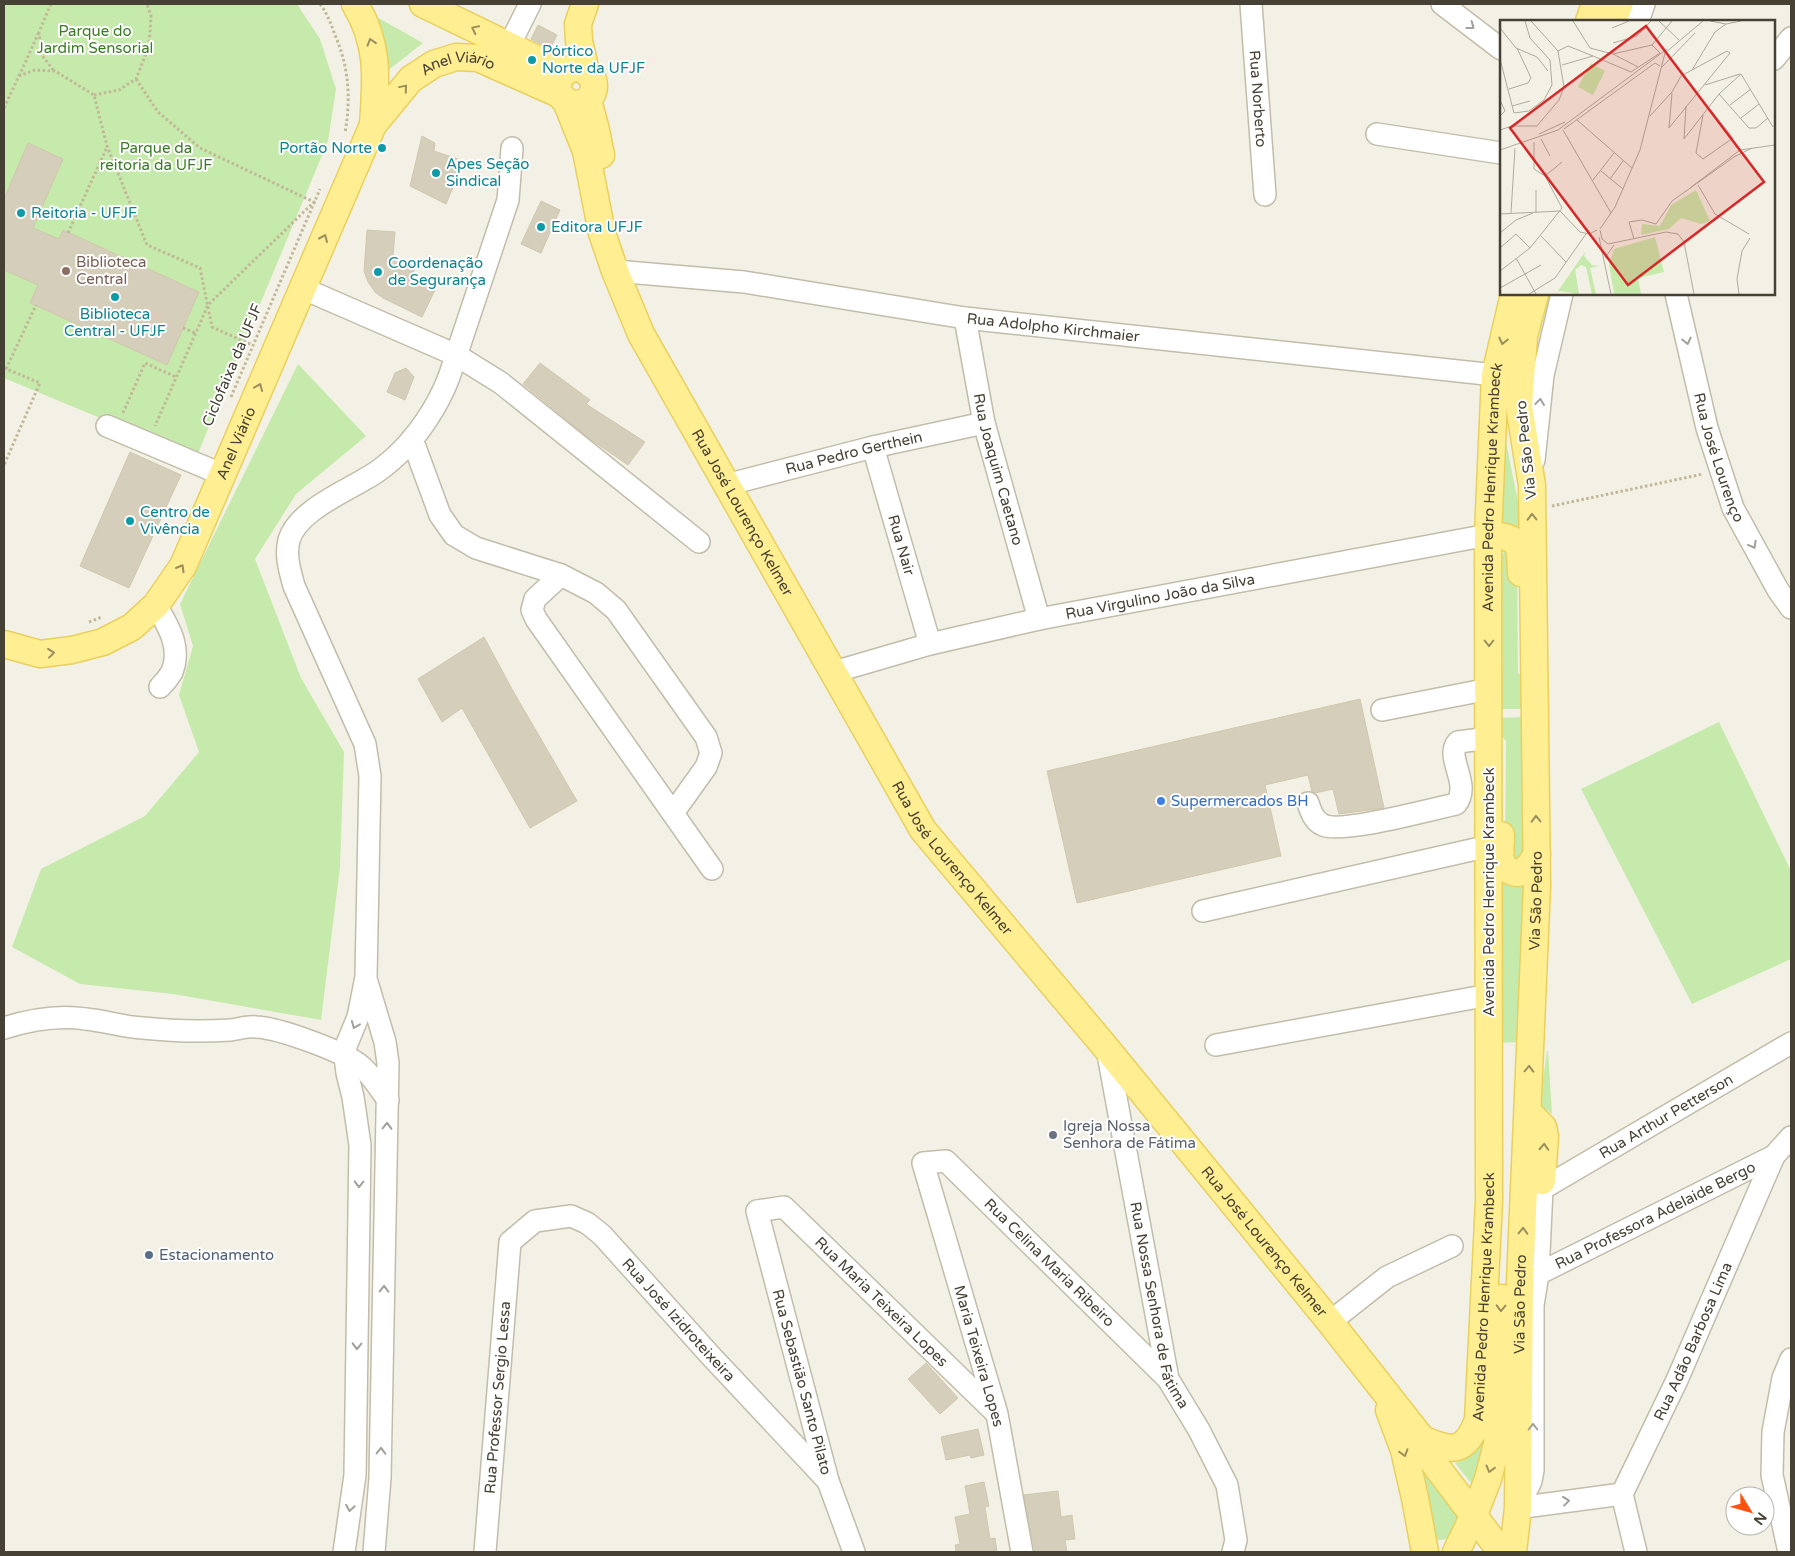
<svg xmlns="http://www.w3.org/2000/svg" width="1795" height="1556" viewBox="0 0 1795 1556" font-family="'Varela Round',sans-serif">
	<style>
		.green { fill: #c6eaab }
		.building { fill: #d5ceba; stroke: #d1c7ad }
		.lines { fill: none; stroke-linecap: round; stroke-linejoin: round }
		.minor-casing { stroke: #c2bdaa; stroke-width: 24 }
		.major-casing { stroke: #e9d05d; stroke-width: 29 }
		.path { stroke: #c2b898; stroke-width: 3; stroke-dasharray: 2.5 2.5; stroke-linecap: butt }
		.minor { stroke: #fff; stroke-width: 21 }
		.major { stroke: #ffee92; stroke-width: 26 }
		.oneway { stroke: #a2a09a }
		.oneway2 { stroke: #998f5e }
		.culture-dot { fill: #0f9aa8; stroke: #fff; stroke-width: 2 }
		.education-dot { fill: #8d6e63; stroke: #fff; stroke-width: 2 }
		.shop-dot { fill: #3f7fe0; stroke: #fff; stroke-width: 2 }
		.worship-dot { fill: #6b7280; stroke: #fff; stroke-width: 2 }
		.service-dot { fill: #5c6f8a; stroke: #fff; stroke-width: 2 }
		.labels { text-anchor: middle; stroke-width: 4; stroke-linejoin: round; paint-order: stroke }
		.park-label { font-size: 15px; fill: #3b7a25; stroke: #fff }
		.culture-label { font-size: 15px; fill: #0d838f; stroke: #fff; text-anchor: start }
		.street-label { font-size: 15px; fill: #464134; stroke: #fff }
		.education-label { font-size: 15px; fill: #785e54; stroke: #fff; text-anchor: start }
		.shop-label { font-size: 15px; fill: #366cbe; stroke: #fff; text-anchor: start }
		.worship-label { font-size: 15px; fill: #5b616d; stroke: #fff; text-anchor: start }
		.service-label { font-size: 15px; fill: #4e5e75; stroke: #fff; text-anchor: start }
		.inset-road { fill: none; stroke: #aeab9e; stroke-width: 1 }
		.view { fill: #d62828; fill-opacity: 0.15; stroke: #d62828; stroke-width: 2.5 }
		.inset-edge { fill: none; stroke: #464134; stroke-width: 2.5 }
	</style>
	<rect width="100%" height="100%" fill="#f3f1e5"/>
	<!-- green -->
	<g class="green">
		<path d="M4 4H297L320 39 336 89 328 141 196 458 4 378Z"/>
		<path d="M373 15 423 43 387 71Z"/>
		<path d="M298 364 366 436 296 494 255 559 301 678 344 752 340 867 321 1020 173 994 80 984 12 947 41 869 145 816 199 752 179 695 193 646 180 604Z"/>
		<path d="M1500 412 1523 527H1496Z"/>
		<path d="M1508 549 1517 557 1518 673 1525 680V709H1495L1501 555Z"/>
		<path d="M1525 717 1524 854 1519 861 1505 856 1506 741 1496 730V718Z"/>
		<path d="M1719 722 1791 871V959L1692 1004 1581 789Z"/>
		<path d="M1498 884H1525L1522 1042 1496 1043Z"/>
		<path d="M1547 1051H1548L1552 1114 1547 1110 1539 1108Z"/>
		<path d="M1485 1423 1484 1456 1474 1483H1471L1455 1463C1477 1455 1480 1444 1485 1423Z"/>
		<path d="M1418 1459 1459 1516C1455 1527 1451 1544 1436 1539Z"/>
	</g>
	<!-- building -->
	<g class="building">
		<path d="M538 25 557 35 550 49 531 39Z"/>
		<path d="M422 136 435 143 434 151 464 161 446 204 410 186Z"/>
		<path d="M28 143 63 159 33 228 59 239 63 230 199 292 167 365 30 303 38 285 4 270V199Z"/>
		<path d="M541 201 560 210 541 253 521 244Z"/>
		<path d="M367 230 395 232 393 256 416 266 410 279 435 290 422 317 383 298 375 292 368 282 364 271Z"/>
		<path d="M540 363 590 400 586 404 645 442 628 465 590 439 523 384Z"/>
		<path d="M406 368 414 377 405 400 387 392 395 373Z"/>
		<path d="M130 452 181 475 129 588 80 566Z"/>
		<path d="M484 637 513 691 577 801 530 828 462 708 442 722 418 679Z"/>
		<path d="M1360 699 1384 808 1339 814 1333 789 1315 793 1312 792 1308 775 1265 785 1281 856 1077 903 1047 771Z"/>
		<path d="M926 1363 958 1398 940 1414 908 1379Z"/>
		<path d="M978 1429 984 1455 971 1458 970 1455 946 1460 941 1437Z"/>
		<path d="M984 1482 989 1506 985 1507 990 1539 995 1538 997 1552H956L955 1545 960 1544 955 1517 970 1514 965 1486Z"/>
		<path d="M1058 1491 1061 1517 1072 1515 1075 1539 1065 1540 1067 1552H1035L1024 1495Z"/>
	</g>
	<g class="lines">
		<!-- minor casing -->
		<g class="minor-casing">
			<g id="minor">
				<path id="s1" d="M1251 4 1265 195"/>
				<path d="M1442 4 1501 49"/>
				<path d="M1638 21 1644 4"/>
				<path d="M514 36 530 4"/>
				<path d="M1774 59 1791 38"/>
				<path d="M1377 134 1501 153"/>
				<path id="s2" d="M615 271 744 282 965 318 1495 375"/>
				<path d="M302 288 456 355 501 383 699 542"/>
				<path id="s3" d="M1676 294 1707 428 1733 508 1778 590 1791 608"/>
				<path id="s4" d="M965 318 984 423 1039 619"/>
				<path d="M107 426 221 474"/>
				<path d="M412 439 440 515 454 535 476 548 561 575 596 593 616 610 706 737 711 753 706 767 673 813"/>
				<path id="s5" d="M873 447 930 644"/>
				<path d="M1534 460 1543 375 1562 294"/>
				<path id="s6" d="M726 485 873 447 984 423"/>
				<path d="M561 575 535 599 532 610 536 619 712 869"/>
				<path d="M156 605C168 626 182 647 172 672 169 677 164 683 160 687"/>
				<path id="s7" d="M834 672 930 644 1039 619 1488 535"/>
				<path d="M1382 710 1489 689"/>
				<path d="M1308 803C1311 812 1314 821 1323 825 1341 834 1432 809 1456 804 1472 784 1444 757 1458 742L1489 738"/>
				<path d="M1203 911 1489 846"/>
				<path d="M367 982 385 1042 388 1063 380 1478 374 1552"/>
				<path d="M4 1028C29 1020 60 1015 86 1019 105 1021 124 1027 143 1028 171 1031 201 1032 230 1030 239 1029 248 1026 256 1027 279 1028 346 1052 362 1067 372 1076 380 1089 388 1100"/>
				<path d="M1216 1045 1489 995"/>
				<path id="s8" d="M1107 1049 1168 1379 1199 1430 1227 1485 1236 1540 1233 1552"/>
				<path id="s9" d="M1538 1274 1774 1156"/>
				<path d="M1330 1322 1387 1277 1452 1246"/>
				<path id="s10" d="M1520 1504 1531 1481 1533 1470V1305L1538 1274 1542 1189 1791 1043"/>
				<path d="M1518 1508 1622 1494"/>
				<path d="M344 1552 355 1475 360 1145 353 1097 347 1073 345 1056 346 1046 358 1017 366 977 370 776 365 744 294 586C290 571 285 556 289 540 297 512 342 493 365 479 375 474 385 466 393 459 417 438 438 406 449 377L508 200 512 148"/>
				<path id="s11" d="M485 1552 510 1242 535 1221 571 1216 587 1223 602 1235 710 1355 828 1481"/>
				<path id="s12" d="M854 1552 828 1481 757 1211 784 1207 996 1413"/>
				<path id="s13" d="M1022 1552 997 1414 923 1163 946 1161 1168 1379"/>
				<path id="s14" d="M1636 1552 1622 1494 1677 1380 1774 1156 1791 1137"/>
				<path d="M1789 1552 1772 1475 1773 1432 1783 1378 1791 1359"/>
			</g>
		</g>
		<!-- major casing -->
		<g class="major-casing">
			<g id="major">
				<path d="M355 4C380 45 376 80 373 125"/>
				<path d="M423 4 547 64 566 72"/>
				<path d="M585 4 578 24 579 41 586 72"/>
				<path d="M1589 21 1595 4"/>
				<path d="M1614 21 1619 4"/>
				<circle cx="576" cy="86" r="18"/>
				<path d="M588 100 596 130 601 155"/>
				<path id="s15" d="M566 101 586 151 602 233 615 271 641 334 923 830 1107 1049 1330 1322 1422 1439 1433 1462 1496 1545 1498 1552"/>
				<path d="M1488 535C1521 537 1520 543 1521 573"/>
				<path id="s16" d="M4 644 40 654 72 650 103 642 132 627 156 605 183 566 373 125 411 79 434 64 456 57 478 58 561 95"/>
				<path d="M1501 835C1501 843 1499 856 1502 863 1503 866 1507 870 1510 871 1523 878 1531 864 1537 854"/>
				<path d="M1528 1112 1543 1127 1545 1136 1542 1181"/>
				<path d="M1389 1410 1404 1450 1415 1498 1425 1552"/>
				<path id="s17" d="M1422 1439C1452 1452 1465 1454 1478 1420L1489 1202 1488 535 1495 375 1514 294"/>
				<path d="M1456 1552 1474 1515 1488 1479 1497 1444 1502 1298"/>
				<path id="s18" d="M1513 1552 1518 1508 1520 1282 1537 886 1532 485 1519 406 1524 336 1535 294"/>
			</g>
		</g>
		<!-- path -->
		<g class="path">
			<path d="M51 4 39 32 42 55 54 71"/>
			<path d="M320 4C327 13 331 24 335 35 349 67 351 99 345 133"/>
			<path d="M19 76 39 32"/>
			<path d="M136 79 158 112 200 148 314 202 208 305 155 426"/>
			<path d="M94 95 119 90 136 79 149 46 151 16 147 4"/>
			<path d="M4 108 19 76 35 70 55 71 94 95 107 146 147 245 200 268 212 327 252 345"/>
			<path d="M68 233 107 147"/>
			<path d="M183 328 195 333"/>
			<path d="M4 368 40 383 4 465"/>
			<path d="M6 369 36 305"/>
			<path d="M231 397 320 189"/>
			<path d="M123 413 145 363 176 377"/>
			<path d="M1552 506 1703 474"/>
			<path d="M89 622 102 617"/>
		</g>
		<!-- minor -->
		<use href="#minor" class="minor"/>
		<!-- major -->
		<use href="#major" class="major"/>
	</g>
	<!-- one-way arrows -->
	<defs><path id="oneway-chevron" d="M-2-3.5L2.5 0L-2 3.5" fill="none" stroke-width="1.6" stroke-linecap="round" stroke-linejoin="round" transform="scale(1.25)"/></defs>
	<g class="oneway">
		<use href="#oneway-chevron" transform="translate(1471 26) rotate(37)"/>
		<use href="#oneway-chevron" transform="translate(1687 341) rotate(77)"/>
		<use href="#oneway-chevron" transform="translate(1540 402) rotate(-83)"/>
		<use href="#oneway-chevron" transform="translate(1753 545) rotate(61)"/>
		<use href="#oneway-chevron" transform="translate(355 1025) rotate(112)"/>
		<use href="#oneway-chevron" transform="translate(387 1126) rotate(-89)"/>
		<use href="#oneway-chevron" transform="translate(359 1184) rotate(91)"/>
		<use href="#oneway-chevron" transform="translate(384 1289) rotate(-89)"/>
		<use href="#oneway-chevron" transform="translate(357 1346) rotate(91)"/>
		<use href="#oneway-chevron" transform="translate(1533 1427) rotate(-90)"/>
		<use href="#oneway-chevron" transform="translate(381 1451) rotate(-89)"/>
		<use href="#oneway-chevron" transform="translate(1566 1501) rotate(-7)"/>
		<use href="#oneway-chevron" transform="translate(350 1508) rotate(99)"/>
	</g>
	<g class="oneway2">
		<use href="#oneway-chevron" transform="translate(475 29) rotate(-154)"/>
		<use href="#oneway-chevron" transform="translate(371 42) rotate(-107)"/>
		<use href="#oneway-chevron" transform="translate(404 88) rotate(-50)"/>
		<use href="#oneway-chevron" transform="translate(324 238) rotate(-66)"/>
		<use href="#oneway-chevron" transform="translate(1503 341) rotate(103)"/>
		<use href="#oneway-chevron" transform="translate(259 387) rotate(-67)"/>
		<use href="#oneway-chevron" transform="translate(1532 517) rotate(-91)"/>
		<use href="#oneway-chevron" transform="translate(181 568) rotate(-60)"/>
		<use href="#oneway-chevron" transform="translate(1489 643) rotate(90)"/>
		<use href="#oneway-chevron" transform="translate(51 653) rotate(-7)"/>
		<use href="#oneway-chevron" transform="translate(1536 819) rotate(-91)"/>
		<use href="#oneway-chevron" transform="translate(1529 1069) rotate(-88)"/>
		<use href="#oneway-chevron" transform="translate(1544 1147) rotate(-87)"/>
		<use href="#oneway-chevron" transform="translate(1523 1231) rotate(-88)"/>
		<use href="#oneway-chevron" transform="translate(1501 1308) rotate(92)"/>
		<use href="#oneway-chevron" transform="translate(1404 1453) rotate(74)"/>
		<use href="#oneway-chevron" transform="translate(1490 1469) rotate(105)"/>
	</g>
	<!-- markers -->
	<g class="culture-dot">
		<circle cx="532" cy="60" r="5"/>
		<circle cx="382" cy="148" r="5"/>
		<circle cx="436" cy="173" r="5"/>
		<circle cx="21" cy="213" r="5"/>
		<circle cx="541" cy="227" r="5"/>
		<circle cx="378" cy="272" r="5"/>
		<circle cx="115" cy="297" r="5"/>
		<circle cx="130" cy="521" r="5"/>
	</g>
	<circle class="education-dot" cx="66" cy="271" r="5"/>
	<circle class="shop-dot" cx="1161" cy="801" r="5"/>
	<circle class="worship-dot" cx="1053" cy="1135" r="5"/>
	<circle class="service-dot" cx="149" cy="1255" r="5"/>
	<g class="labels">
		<!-- park labels -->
		<g class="park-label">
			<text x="95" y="36">Parque do<tspan x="95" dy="17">Jardim Sensorial</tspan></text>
			<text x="156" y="153">Parque da<tspan x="156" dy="17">reitoria da UFJF</tspan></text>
		</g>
		<!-- culture labels -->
		<g class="culture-label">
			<text x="542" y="56">Pórtico<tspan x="542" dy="17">Norte da UFJF</tspan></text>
			<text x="372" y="153" text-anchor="end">Portão Norte</text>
			<text x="446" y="169">Apes Seção<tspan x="446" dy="17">Sindical</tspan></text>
			<text x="31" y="218">Reitoria - UFJF</text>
			<text x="551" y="232">Editora UFJF</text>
			<text x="388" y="268">Coordenação<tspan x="388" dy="17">de Segurança</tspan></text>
			<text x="115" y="319" text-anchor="middle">Biblioteca<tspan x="115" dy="17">Central - UFJF</tspan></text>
			<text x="140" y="517">Centro de<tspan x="140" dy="17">Vivência</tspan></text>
		</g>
		<!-- street labels -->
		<g class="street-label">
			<text dy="5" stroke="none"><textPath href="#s16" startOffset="806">Anel Viário</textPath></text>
			<text dy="5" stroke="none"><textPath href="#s1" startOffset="95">Rua Norberto</textPath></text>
			<text dy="5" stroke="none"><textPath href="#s2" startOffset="442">Rua Adolpho Kirchmaier</textPath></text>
			<text transform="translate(232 365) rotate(-67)" y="5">Ciclofaixa da UFJF</text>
			<text dy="5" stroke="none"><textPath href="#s16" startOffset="348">Anel Viário</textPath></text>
			<text transform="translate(1526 450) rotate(-96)" y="5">Via São Pedro</text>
			<text dy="5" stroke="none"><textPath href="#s6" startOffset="132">Rua Pedro Gerthein</textPath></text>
			<text dy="5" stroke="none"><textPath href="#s3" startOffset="169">Rua José Lourenço</textPath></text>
			<text dy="5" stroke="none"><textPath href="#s4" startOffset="155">Rua Joaquim Caetano</textPath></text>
			<text dy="5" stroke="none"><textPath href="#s17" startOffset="1005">Avenida Pedro Henrique Krambeck</textPath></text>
			<text dy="5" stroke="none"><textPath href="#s15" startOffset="451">Rua José Lourenço Kelmer</textPath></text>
			<text dy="5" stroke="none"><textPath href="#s5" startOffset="102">Rua Nair</textPath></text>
			<text dy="5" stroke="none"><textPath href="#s7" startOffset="335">Rua Virgulino João da Silva</textPath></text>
			<text dy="5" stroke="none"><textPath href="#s15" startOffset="856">Rua José Lourenço Kelmer</textPath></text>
			<text transform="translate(1489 892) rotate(-90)" y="5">Avenida Pedro Henrique Krambeck</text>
			<text dy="5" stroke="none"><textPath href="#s18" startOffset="652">Via São Pedro</textPath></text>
			<text dy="5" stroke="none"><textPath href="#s10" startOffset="462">Rua Arthur Petterson</textPath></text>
			<text dy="5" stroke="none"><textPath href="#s9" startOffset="131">Rua Professora Adelaide Bergo</textPath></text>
			<text dy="5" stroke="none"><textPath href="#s15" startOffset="1351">Rua José Lourenço Kelmer</textPath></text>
			<text dy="5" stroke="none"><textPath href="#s13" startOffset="570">Rua Celina Maria Ribeiro</textPath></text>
			<text dy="5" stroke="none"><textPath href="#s17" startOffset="195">Avenida Pedro Henrique Krambeck</textPath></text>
			<text dy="5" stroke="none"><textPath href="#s12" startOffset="518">Rua Maria Teixeira Lopes</textPath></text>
			<text dy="5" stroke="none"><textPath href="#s18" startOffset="248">Via São Pedro</textPath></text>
			<text dy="5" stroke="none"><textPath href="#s8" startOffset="262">Rua Nossa Senhora de Fátima</textPath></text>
			<text dy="5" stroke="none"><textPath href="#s11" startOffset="531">Rua José Izidroteixeira</textPath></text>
			<text dy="5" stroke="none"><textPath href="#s14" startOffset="228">Rua Adão Barbosa Lima</textPath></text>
			<text transform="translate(979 1356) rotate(74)" y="5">Maria Teixeira Lopes</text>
			<text transform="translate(802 1382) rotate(75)" y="5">Rua Sebastião Santo Pilato</text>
			<text dy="5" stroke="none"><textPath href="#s11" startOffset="155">Rua Professor Sergio Lessa</textPath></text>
		</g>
		<!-- education labels -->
		<g class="education-label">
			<text x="76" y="267">Biblioteca<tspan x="76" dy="17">Central</tspan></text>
		</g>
		<!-- shop labels -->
		<g class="shop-label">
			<text x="1171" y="806">Supermercados BH</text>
		</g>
		<!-- worship labels -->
		<g class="worship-label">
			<text x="1063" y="1131">Igreja Nossa<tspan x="1063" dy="17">Senhora de Fátima</tspan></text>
		</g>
		<!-- service labels -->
		<g class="service-label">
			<text x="159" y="1260">Estacionamento</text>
		</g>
	</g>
	<!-- overview -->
	<g transform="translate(1500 20)">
		<rect width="275" height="275" fill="#f3f1e5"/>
		<path d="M91 43 105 51 93 75 78 67ZM196 170 210 201 201 204 181 198 169 209 141 215 142 204 160 206 171 185ZM155 217 164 252 138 258 141 274H114L109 244 114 229ZM85 232 84 236 92 245 99 246 90 248 96 274H92L86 247 81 245 75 250 79 274 59 271 56 274Z" fill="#c6eaab"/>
		<path class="inset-road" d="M73 1 90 28 113 34 152 25 172 1M159 1 179 20M210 1 226 4 241 1M0 8 16 28 37 37 48 51M112 8 129 1M113 23 137 16 151 1M58 31 68 26 93 36M113 34 138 47M0 39 14 93 29 91 44 80 52 65 50 40 30 18 25 1M62 45 93 36 131 52 160 33 152 25M162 47 195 13M192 50 215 12 226 4M241 54 273 107M205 65 240 54M9 69 28 63 31 58 17 28M219 74 249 108H256L268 98M0 80 5 91 0 96M230 85 251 69M12 86 30 81M203 95 196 133 203 139 233 118 208 87M150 96 172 72 181 56 227 31 230 33M241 98 259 84M77 100 132 148M169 108 230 33M169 108 172 73M64 109 155 43 160 46M0 110 12 106H37L59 80 64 67 58 31 31 1M63 110 111 193M39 114 65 102M41 119 50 136M184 119 219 74 241 54M184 119 186 86M0 130 58 110 167 29M101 151 123 169M45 156 62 142M110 159 123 141M93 160 114 133M198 165 215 194 249 214M190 168 240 130 275 125M11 193 15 128M36 193V170M0 194 60 191 80 212 89 214 97 210M100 209 115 187 140 130 165 33 203 1M100 210 102 219 108 224 166 212 178 214 184 222 194 274M0 213 16 200 33 193M41 216 66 242M99 217 111 274M134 219 129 202 142 200 156 204 172 181 234 137 252 128M0 228 16 214 30 228M16 238 36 274M105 238 114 225M0 251 30 228 62 188 45 156 34 149V122M0 268 41 245M29 274 55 258 86 214M239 274 237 259 242 231 250 218"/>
		<path class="view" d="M146 6 264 162 128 265 10 108Z"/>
		<rect width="275" height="275" class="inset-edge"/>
	</g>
	<!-- border -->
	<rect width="1795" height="1556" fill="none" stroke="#464134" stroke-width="10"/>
	<!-- north arrow -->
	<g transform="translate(1750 1511) rotate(127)"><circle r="24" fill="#ffffff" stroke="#b5b3ae"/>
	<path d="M0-4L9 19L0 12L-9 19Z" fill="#ff5210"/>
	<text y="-8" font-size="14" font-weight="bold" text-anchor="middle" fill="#464134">N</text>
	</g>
</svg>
